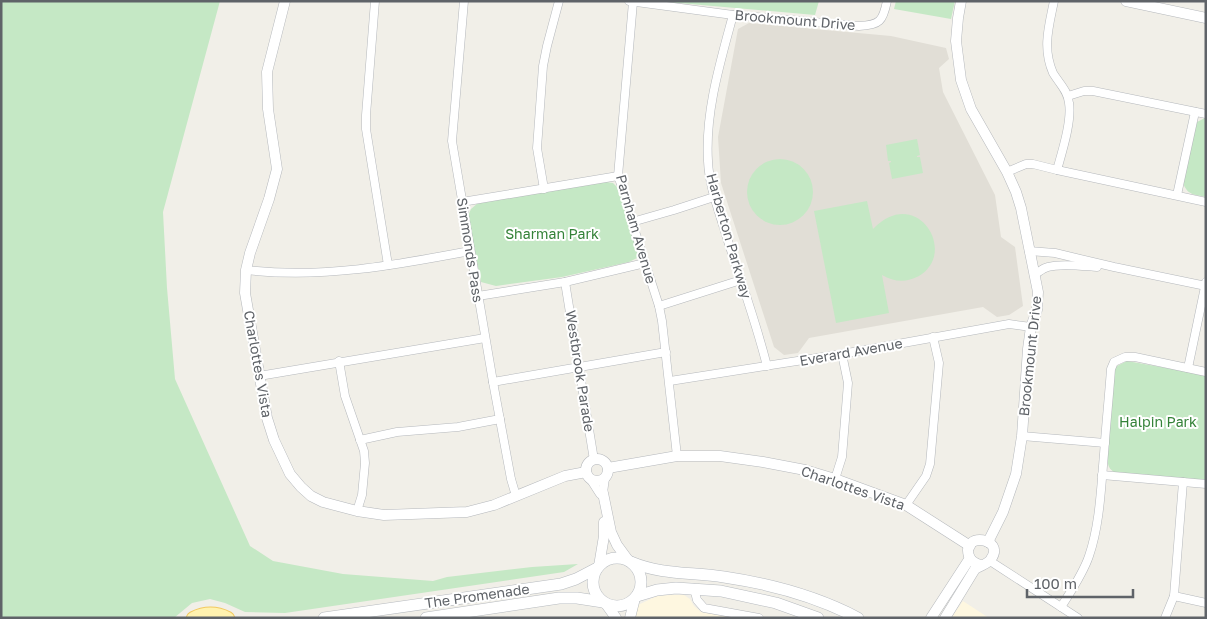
<svg xmlns="http://www.w3.org/2000/svg" width="1207" height="619" viewBox="0 0 1207 619" font-family="'Golos Text',sans-serif">
	<style>
		.commercial { fill: #fef7e0 }
		.education { fill: #e1ded6 }
		.green { fill: #c5e8c5 }
		.lines { fill: none; stroke-linecap: round; stroke-linejoin: round }
		.minor-casing { stroke: #b5b8bc; stroke-width: 9 }
		.tertiary-casing { stroke: #b5b8bc; stroke-width: 11 }
		.secondary-casing { stroke: #b6babf; stroke-width: 12 }
		.primary-casing { stroke: #f2c960; stroke-width: 14 }
		.minor { stroke: #fff; stroke-width: 8 }
		.tertiary { stroke: #fff; stroke-width: 10 }
		.secondary { stroke: #fff; stroke-width: 11 }
		.primary { stroke: #fff2af; stroke-width: 12 }
		.labels { text-anchor: middle; stroke-width: 4; stroke-linejoin: round; paint-order: stroke }
		.street-label { font-size: 14px; fill: #5f6368; stroke: #fff }
		.park-label { font-size: 14px; fill: #348238; stroke: #fff }
	</style>
	<rect width="100%" height="100%" fill="#f1efe8"/>
	<!-- commercial -->
	<g class="commercial">
		<path d="M671 595H684L690 599 694 606 701 612 735 618H633L636 608 640 604 657 596Z"/>
		<path d="M963 601 989 618H951Z"/>
	</g>
	<!-- education -->
	<path class="education" d="M749 23 891 36 946 48 949 59 939 68 943 92 995 195 1001 237 1015 247 1023 306 1009 315 997 317 983 307 809 338 798 353 784 355 774 347 721 183 718 137 738 29Z"/>
	<!-- green -->
	<g class="green">
		<path d="M1 1H220L163 212 167 288 175 379 250 546 273 561 343 574 433 581 447 577 532 567 578 564 564 572 285 613 245 612 225 603 210 599 192 603 174 618H1Z"/>
		<path d="M656 1H819L815 15Z"/>
		<path d="M896 1H955L951 19 894 9Z"/>
		<path d="M1205 118H1206V197C1194 194 1188 196 1183 183L1194 127 1197 122Z"/>
		<path d="M917 139 920 155 917 156V157H920L923 173 892 179 889 163 891 162V161H888L886 145Z"/>
		<circle cx="780" cy="192" r="33"/>
		<path d="M606 182 613 183 619 189 639 253 637 258 629 262 562 277 496 286 481 282 468 216 471 209 478 203Z"/>
		<path d="M867 201 873 229C916 184 959 252 919 276 906 283 894 282 882 275L889 313 836 323 814 211Z"/>
		<path d="M1127 361 1206 375V480L1114 472C1109 469 1108 465 1107 459L1113 372 1117 366Z"/>
	</g>
	<g class="lines">
		<!-- minor casing -->
		<g class="minor-casing">
			<g id="minor">
				<path d="M375 1 366 115V129L388 265"/>
				<path d="M464 1 452 141 493 382 511 479 516 496"/>
				<path d="M629 1 733 15 859 26C880 25 883 21 887 1"/>
				<path d="M1054 1C1049 26 1042 48 1053 73 1059 83 1068 91 1069 103 1072 121 1062 152 1057 170"/>
				<path d="M633 2 618 176 627 200 632 222 659 306 662 321 677 456"/>
				<path d="M733 15C720 63 705 112 708 161 709 186 719 211 726 235 740 278 756 322 767 366"/>
				<path d="M1068 96 1084 91H1093L1206 114"/>
				<path d="M1007 172 1026 164H1033L1057 170 1206 202"/>
				<path d="M544 189 537 148 543 66 547 46 559 1"/>
				<path d="M1177 195 1195 112"/>
				<path d="M462 202 618 176"/>
				<path d="M632 222 674 210 714 197"/>
				<path d="M1029 251 1055 253 1114 267 1206 286"/>
				<path d="M246 270C322 279 396 265 470 251"/>
				<path d="M1034 275C1039 272 1043 268 1048 267 1060 263 1083 266 1097 267"/>
				<path d="M565 282 594 460"/>
				<path d="M478 296 565 282 645 263"/>
				<path d="M659 306 741 280"/>
				<path d="M339 361 345 396 364 451 365 463 362 495 357 511"/>
				<path d="M1188 368 1206 282"/>
				<path d="M259 376 485 338"/>
				<path d="M670 381 842 354 1009 324 1031 327"/>
				<path d="M493 382 666 352"/>
				<path d="M1022 436 1105 443"/>
				<path d="M360 440 397 432 458 427 500 419"/>
				<path d="M1102 475 1206 484"/>
				<path d="M835 479 842 457 848 383 842 354"/>
				<path d="M591 480 600 494"/>
				<path d="M603 493 605 478"/>
				<path d="M906 505 926 476 930 464 939 363 933 337"/>
				<path d="M990 561 1078 618"/>
				<path d="M694 588 697 600 704 608 759 618"/>
				<path d="M1174 596 1206 603"/>
				<path d="M1061 607C1071 591 1083 574 1089 556 1100 524 1101 487 1104 454 1106 425 1109 397 1111 369L1114 362 1125 357H1135L1206 372"/>
				<path d="M1165 618 1174 596 1183 482"/>
			</g>
		</g>
		<!-- tertiary casing -->
		<g class="tertiary-casing">
			<g id="tertiary">
				<path d="M285 1 267 72 268 109 277 169 269 199 250 253 246 270 245 293 267 418 274 440 290 474 301 487 311 496 323 502 357 511 384 515 467 512 494 505 565 476 586 472"/>
				<path d="M961 1 958 18 956 41 961 80 971 109 1007 172 1016 192 1021 208 1038 292 1037 310 1031 327 1028 349 1022 436 1016 474 1003 512 988 542"/>
				<path d="M1126 1 1206 18"/>
				<circle cx="597" cy="470" r="11"/>
				<path d="M608 468 677 456H720L763 462 805 470 835 479 906 505 970 546"/>
				<path d="M603 493 611 532 617 545 628 560"/>
				<path d="M599 566 604 536V522"/>
				<path d="M606 604 616 618"/>
				<path d="M630 618 635 598"/>
				<path d="M931 618 970 558"/>
				<path d="M945 618 975 569C981 565 988 564 991 559 1006 538 961 531 969 556 970 561 975 563 980 565"/>
			</g>
		</g>
		<!-- secondary casing -->
		<g class="secondary-casing">
			<g id="secondary">
				<circle cx="617" cy="582" r="24"/>
				<path d="M631 562C662 575 691 572 724 577 771 584 816 596 858 618"/>
				<path d="M637 596 657 590 676 588 721 591 776 603 818 618"/>
				<path d="M324 618 561 584 576 579 597 568"/>
				<path d="M426 618 559 598H577L603 602"/>
			</g>
		</g>
		<!-- primary casing -->
		<g class="primary-casing">
			<path id="primary" d="M193 618C205 612 216 612 228 618"/>
		</g>
		<!-- minor -->
		<use href="#minor" class="minor"/>
		<!-- tertiary -->
		<use href="#tertiary" class="tertiary"/>
		<!-- secondary -->
		<use href="#secondary" class="secondary"/>
		<!-- primary -->
		<use href="#primary" class="primary"/>
	</g>
	<g class="labels">
		<!-- street labels -->
		<g class="street-label">
			<text transform="translate(795 20) rotate(5)" y="5">Brookmount Drive</text>
			<text transform="translate(636 229) rotate(74)" y="5">Parnham Avenue</text>
			<text transform="translate(729 236) rotate(74)" y="5">Harberton Parkway</text>
			<text transform="translate(470 250) rotate(81)" y="5">Simmonds Pass</text>
			<text transform="translate(851 352) rotate(-10)" y="5">Everard Avenue</text>
			<text transform="translate(1030 356) rotate(-84)" y="5">Brookmount Drive</text>
			<text transform="translate(258 364) rotate(80)" y="5">Charlottes Vista</text>
			<text transform="translate(580 371) rotate(81)" y="5">Westbrook Parade</text>
			<text transform="translate(853 488) rotate(19)" y="5">Charlottes Vista</text>
			<text transform="translate(477 596) rotate(-8)" y="5">The Promenade</text>
		</g>
		<!-- park labels -->
		<g class="park-label">
			<text x="552" y="239">Sharman Park</text>
			<text x="1158" y="427">Halpin Park</text>
		</g>
	</g>
	<!-- border -->
	<rect width="1207" height="619" fill="none" stroke="#5f6368" stroke-width="5"/>
	<!-- scale -->
	<path d="M1027 589v8h106v-8" fill="none" stroke="#5f6368" stroke-width="2.5"/>
	<text x="1034" y="589" font-size="15" fill="#5f6368" stroke="#ffffff" stroke-width="4" paint-order="stroke">100 m</text>
</svg>
